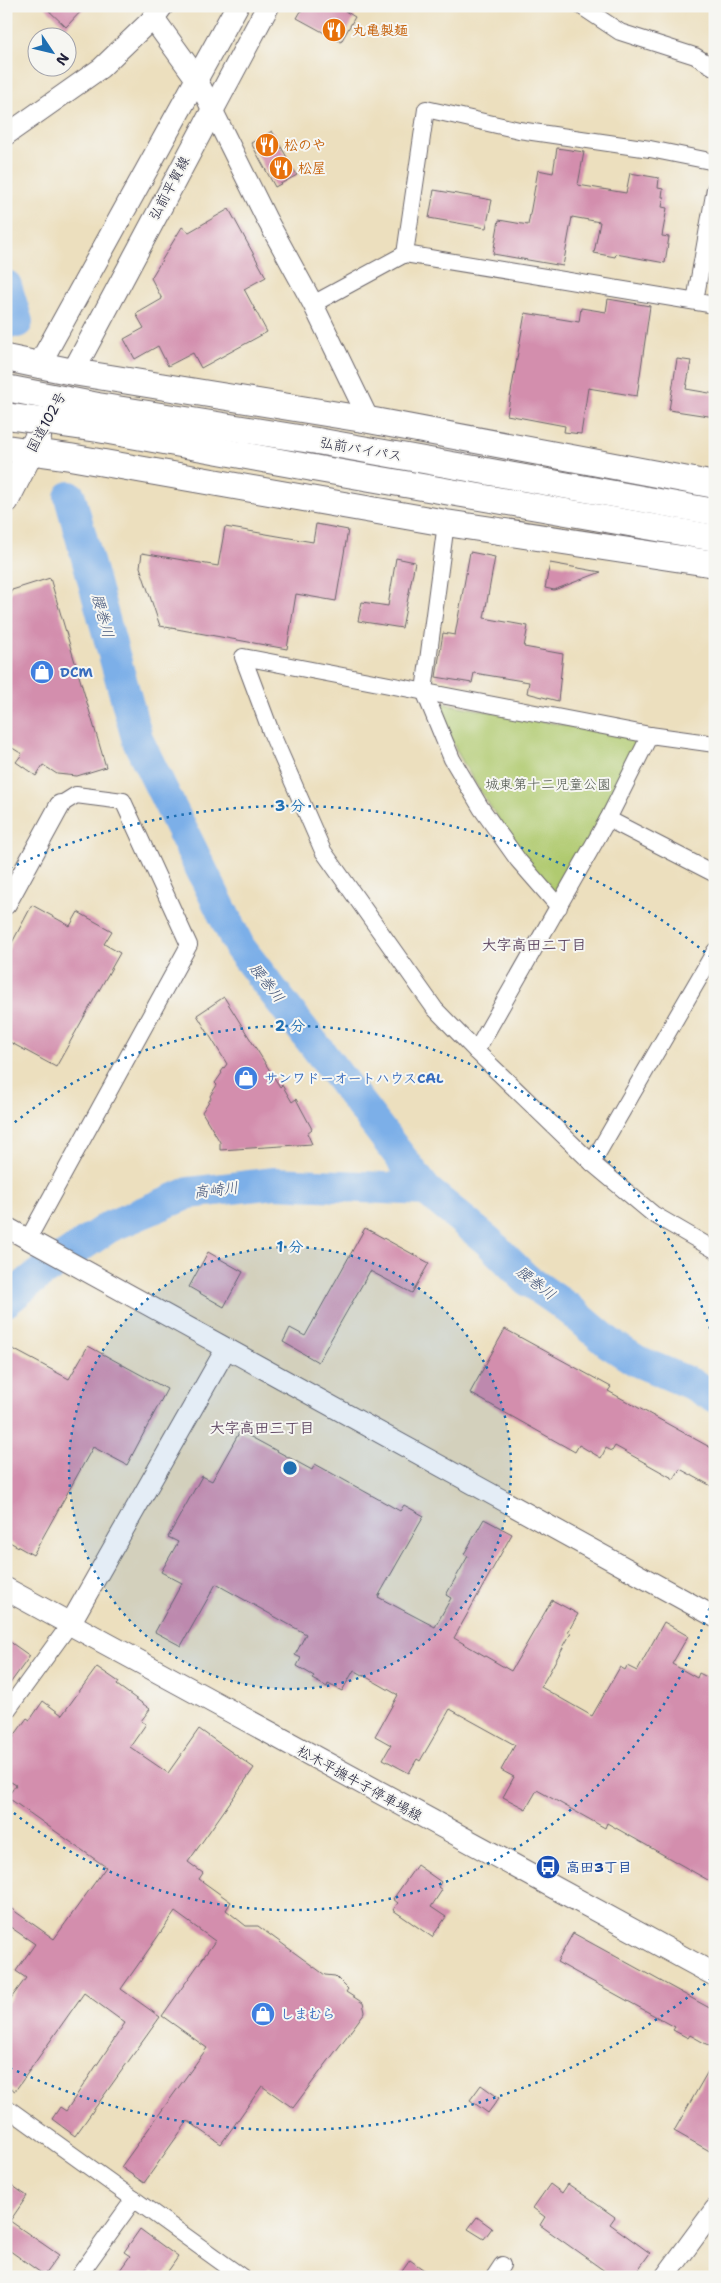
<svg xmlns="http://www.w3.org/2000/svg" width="721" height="2283" viewBox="0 0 721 2283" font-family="'Shantell Sans','Klee One',sans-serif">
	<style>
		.green { fill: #b0ca6f; stroke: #697655 }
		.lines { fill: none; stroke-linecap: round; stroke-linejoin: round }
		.river { stroke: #7bafe8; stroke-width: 32 }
		.building { fill: #d38ead }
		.minor-casing { stroke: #696469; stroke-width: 18 }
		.tertiary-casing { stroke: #696469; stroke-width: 22 }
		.secondary-casing { stroke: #696469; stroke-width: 24 }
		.trunk-casing { stroke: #696469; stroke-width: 28 }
		.minor { stroke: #fff; stroke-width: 16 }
		.tertiary { stroke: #fff; stroke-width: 20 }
		.secondary { stroke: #fff; stroke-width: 22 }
		.trunk { stroke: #fff; stroke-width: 26 }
		.trunk-bridge-casing { stroke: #696469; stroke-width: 28; stroke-linecap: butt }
		.trunk-bridge { stroke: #fff; stroke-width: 26 }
		.ring { fill: none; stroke: #1f6fb2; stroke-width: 2.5; stroke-dasharray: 2.5 5 }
		.labels { text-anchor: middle; stroke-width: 4; stroke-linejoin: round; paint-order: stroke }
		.food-label { font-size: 14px; font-weight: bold; fill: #c56008; stroke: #f6f6f2; text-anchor: start }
		.street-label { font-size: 14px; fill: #22223b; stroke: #f6f6f2 }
		.shop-label { font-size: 14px; font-weight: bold; fill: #366cbe; stroke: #f6f6f2; text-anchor: start }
		.park-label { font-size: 14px; fill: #4d544b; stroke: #f6f6f2 }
		.transit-label { font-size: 14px; font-weight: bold; fill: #164399; stroke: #f6f6f2; text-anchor: start }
		.water-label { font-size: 15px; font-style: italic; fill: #415378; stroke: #f6f6f2 }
		.neighbourhood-label { font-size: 15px; font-weight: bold; fill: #604863; stroke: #f6f6f2 }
		.centre { fill: #1f6fb2; stroke: #f6f6f2; stroke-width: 2.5 }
		.ring-label { font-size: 15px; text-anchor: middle; font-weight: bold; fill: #1f6fb2; stroke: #f6f6f2; stroke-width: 4; stroke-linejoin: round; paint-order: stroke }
	</style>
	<rect width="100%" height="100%" fill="#f6f6f2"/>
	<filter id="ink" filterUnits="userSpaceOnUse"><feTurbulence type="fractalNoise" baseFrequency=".02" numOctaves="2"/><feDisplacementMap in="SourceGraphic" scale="10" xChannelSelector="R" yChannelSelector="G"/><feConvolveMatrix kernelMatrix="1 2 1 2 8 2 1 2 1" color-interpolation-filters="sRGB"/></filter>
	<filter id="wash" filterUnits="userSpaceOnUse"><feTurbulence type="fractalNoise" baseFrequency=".0096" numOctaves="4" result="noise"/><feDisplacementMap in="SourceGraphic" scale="20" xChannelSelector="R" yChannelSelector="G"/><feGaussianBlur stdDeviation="1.12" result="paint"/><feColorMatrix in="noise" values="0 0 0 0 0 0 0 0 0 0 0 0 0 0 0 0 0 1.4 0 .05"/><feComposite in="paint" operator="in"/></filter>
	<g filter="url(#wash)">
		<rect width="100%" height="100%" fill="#ecdfbe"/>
		<!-- green -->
		<path class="green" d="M442 703 642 739 560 891 552 893C528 861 435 738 442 703Z"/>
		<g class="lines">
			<!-- river -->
			<g class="river">
				<path d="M6 286 17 322"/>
				<path d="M70 497 138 741 240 948 426 1190 488 1241 526 1279 568 1308 609 1343 637 1361 694 1385 715 1397"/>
				<path d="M6 1301 38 1275 109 1227 189 1193 275 1183 426 1190"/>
			</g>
		</g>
		<g id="blocks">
			<!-- building -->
			<g class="building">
				<path d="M44 6H86L66 27Z"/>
				<path d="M304 6H337L355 17 341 42 297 18Z"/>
				<path d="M272 131 297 175 275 187 251 143Z"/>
				<path d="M557 148 584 152 578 185 626 193 630 173 659 178 658 188 663 189 662 197H664L662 207 667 208 662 236 669 237 665 263 616 254 615 257 594 253 600 222 572 217 563 266 493 254 499 220 528 225 538 170 553 173Z"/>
				<path d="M434 190 492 200 486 228 429 218Z"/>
				<path d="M229 209 266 277 244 289 267 332 201 368 193 353 168 366 158 346 135 359 124 339 144 328 136 314 162 299 151 278 182 227 189 232Z"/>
				<path d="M608 299 650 306 637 396 588 388 581 434 564 432 565 426 507 415 525 313 579 322 581 308 606 312Z"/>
				<path d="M677 359 691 361 686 389 715 394V417L669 410Z"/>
				<path d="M316 524 348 530 336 601 296 594 287 649 160 626 140 567 142 553 218 566 225 527 313 542Z"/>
				<path d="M470 552 495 557 484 618 528 626 524 647 563 654 558 701 527 693 529 682 474 673 472 683 436 677 443 633 455 635Z"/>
				<path d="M396 558 415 562 402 628 358 621 362 602 388 606Z"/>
				<path d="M550 563 601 572 554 590 545 588Z"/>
				<path d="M50 578 106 767 77 776 57 774 43 765 36 776 16 762 22 754 6 744V601L12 590Z"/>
				<path d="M32 905 70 926 78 912 112 931 104 944 120 953 56 1067 6 1040V954Z"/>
				<path d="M224 997 280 1087 282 1085 292 1102 296 1099 312 1129 307 1133 312 1144 220 1150V1142L202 1112 211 1098 210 1096 217 1085 215 1083 222 1073 221 1072 227 1064 197 1015Z"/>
				<path d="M365 1228 429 1263 412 1293 370 1271 318 1362 283 1342 290 1328 305 1336Z"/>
				<path d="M208 1252 243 1272 224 1307 189 1287Z"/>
				<path d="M505 1329 611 1387 608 1391 715 1450V1488L680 1469 674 1479 615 1446 612 1451 606 1448 601 1458 579 1445 575 1452 470 1393Z"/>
				<path d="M88 1346 167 1389 127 1465 93 1447 33 1555 6 1540V1360L13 1349 69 1379Z"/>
				<path d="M240 1431 312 1470 315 1464 400 1511 404 1505 424 1516 378 1597 435 1627 451 1598 446 1595 468 1556 464 1554 484 1519 512 1534 454 1638 511 1671 552 1600 578 1614 568 1632 571 1633 541 1687 592 1716 620 1667 625 1670 627 1666 637 1671 664 1622 688 1636 672 1664 697 1678 699 1673 715 1681V1884L607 1823 605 1828 537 1790 526 1809 503 1797 514 1777 501 1770 515 1745 450 1709 420 1761 417 1759 409 1773 383 1759 391 1745 375 1736 398 1695 354 1670 342 1691 328 1684 327 1687 312 1679 314 1676 297 1666 301 1658 295 1655 306 1634 216 1584 181 1646 155 1632 182 1583 161 1572 178 1542 168 1537 202 1476 212 1481Z"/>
				<path d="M6 1639 30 1656 6 1689Z"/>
				<path d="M97 1667 119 1682 117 1685 150 1709 141 1721 146 1724 130 1747 168 1773 199 1729 254 1768 188 1862 203 1873 199 1879 231 1902 226 1910 246 1926H258L325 1975 335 1976 348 1989 346 1992 363 2003 365 2012 293 2108 262 2086 221 2144 188 2121 144 2183 121 2167 207 2048 162 2016 215 1941 175 1912 121 1989 160 2017 75 2136 52 2119 60 2107 66 2111 125 2023 84 1993 15 2091 6 2085V2005L26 1978 16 1971 35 1944 6 1924V1905L54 1939 106 1867 7 1797 16 1785 6 1779V1747L27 1718 30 1720 43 1701 62 1715Z"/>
				<path d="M417 1865 441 1882 438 1887 442 1890 431 1907 446 1917 432 1937 393 1910 398 1903 393 1899Z"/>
				<path d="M573 1933 715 2011V2049L690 2035 688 2038 673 2030 675 2027 557 1962Z"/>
				<path d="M715 2059V2154L674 2131Z"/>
				<path d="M481 2085 499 2098 488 2113 470 2100Z"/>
				<path d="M6 2181 27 2196 10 2221 59 2255 44 2275 6 2248Z"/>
				<path d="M550 2184 562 2193 568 2184 615 2217 610 2224 650 2253 633 2277H613L540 2225 545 2217 533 2208Z"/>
				<path d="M477 2217 492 2228 484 2239 468 2229Z"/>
				<path d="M140 2229 178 2257 164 2277H160L152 2271 148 2277H115L130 2256 124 2252Z"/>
				<path d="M410 2260 434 2277H398Z"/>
			</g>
		</g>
	</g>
	<g filter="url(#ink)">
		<use href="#blocks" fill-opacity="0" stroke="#696469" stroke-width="1"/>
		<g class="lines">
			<!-- minor casing -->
			<g class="minor-casing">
				<g id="minor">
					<path d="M581 6 620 32 695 56 715 68"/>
					<path d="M405 254 426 109 519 130 650 149 715 162"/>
					<path d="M695 301 715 189"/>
					<path d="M313 304 405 254 715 305"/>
					<path d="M446 523 424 691 452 759 481 808 518 860 559 907"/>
					<path d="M715 744 650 735 243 657 271 732 323 851 435 1009 476 1051 592 1163 653 1214 715 1250"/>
					<path d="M608 819 715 874"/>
					<path d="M476 1051 608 819 650 735"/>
					<path d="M592 1163 715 951"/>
					<path d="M28 1239 189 945 123 801 76 795 60 805"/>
					<path d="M6 1712 70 1624"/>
					<path d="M6 2107 242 2277"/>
					<path d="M78 2277 134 2199"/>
					<path d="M494 2277 502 2265"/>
				</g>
			</g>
			<!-- tertiary casing -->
			<g class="tertiary-casing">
				<g id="tertiary">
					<path d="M197 79 266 218 313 304 369 420"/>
					<path d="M6 135 101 68 153 18"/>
					<path d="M6 904 60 805"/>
					<path d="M6 1227 715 1617"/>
					<path d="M70 1624 226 1349"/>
					<path d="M665 2277 715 2209"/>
				</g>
			</g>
			<!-- secondary casing -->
			<g class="secondary-casing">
				<g id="secondary">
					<path d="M162 6 153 18 197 79"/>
					<path d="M39 365 237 6"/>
					<path d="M73 372 268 6"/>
					<path d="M6 1589 715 1975"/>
				</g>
			</g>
			<!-- trunk casing -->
			<g class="trunk-casing">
				<g id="trunk">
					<path d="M6 358 73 372 369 420 715 485"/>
					<path d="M317 441 715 512"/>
					<path d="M6 448 70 457 446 523 715 564"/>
					<path d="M313 468 715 538"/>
					<path d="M6 500 38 437"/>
				</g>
			</g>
			<!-- minor -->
			<use href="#minor" class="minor"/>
			<!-- tertiary -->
			<use href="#tertiary" class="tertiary"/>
			<!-- secondary -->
			<use href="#secondary" class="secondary"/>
			<!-- trunk -->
			<use href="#trunk" class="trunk"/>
			<!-- trunk-bridge casing -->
			<g class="trunk-bridge-casing">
				<g id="trunk-bridge">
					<path d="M6 388 98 406 317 441"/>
					<path d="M6 416 98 429 313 468"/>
				</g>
			</g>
			<!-- trunk-bridge -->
			<use href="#trunk-bridge" class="trunk-bridge"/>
		</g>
	</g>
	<!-- distance rings -->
	<circle cx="290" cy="1468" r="221" fill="#1f6fb2" fill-opacity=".12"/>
	<g class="ring">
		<circle cx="290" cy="1468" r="221"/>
		<path d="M714 1594A442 442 0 0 1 9 1809M9 1127A442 442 0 0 1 714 1342"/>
		<path d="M711 1979A662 662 0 0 1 10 2068M10 868A662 662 0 0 1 711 957"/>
	</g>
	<!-- icons -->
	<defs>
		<g id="restaurant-disc" transform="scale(1.25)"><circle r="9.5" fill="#e8710a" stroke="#f6f6f2"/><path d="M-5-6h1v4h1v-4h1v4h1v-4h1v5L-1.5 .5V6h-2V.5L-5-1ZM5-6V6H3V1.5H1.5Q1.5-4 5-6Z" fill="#fff"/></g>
		<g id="shop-disc" transform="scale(1.25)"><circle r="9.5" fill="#3f7fe0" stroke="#f6f6f2"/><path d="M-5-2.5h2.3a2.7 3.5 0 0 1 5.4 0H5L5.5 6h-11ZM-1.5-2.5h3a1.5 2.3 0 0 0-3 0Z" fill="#fff"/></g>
		<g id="bus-disc" transform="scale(1.25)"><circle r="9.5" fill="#1a4fb4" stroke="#f6f6f2"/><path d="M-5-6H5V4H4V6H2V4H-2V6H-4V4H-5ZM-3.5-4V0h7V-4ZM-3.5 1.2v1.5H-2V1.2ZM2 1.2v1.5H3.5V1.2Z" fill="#fff"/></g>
	</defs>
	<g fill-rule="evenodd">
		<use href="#restaurant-disc" x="334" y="30"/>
		<use href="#restaurant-disc" x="267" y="145"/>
		<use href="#restaurant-disc" x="281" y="168"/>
		<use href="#shop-disc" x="42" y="672"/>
		<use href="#shop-disc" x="246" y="1078"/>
		<use href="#bus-disc" x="548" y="1867"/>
		<use href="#shop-disc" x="263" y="2014"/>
	</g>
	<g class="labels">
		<!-- food labels -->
		<g class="food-label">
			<text x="352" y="35">丸亀製麺</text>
			<text x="284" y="150">松のや</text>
			<text x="298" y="173">松屋</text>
		</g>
		<!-- street labels -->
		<g class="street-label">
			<text transform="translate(169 188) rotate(-62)" y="5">弘前平賀線</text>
			<text transform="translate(46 422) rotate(-62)" y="5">国道102号</text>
			<text transform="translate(361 449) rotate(10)" y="5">弘前バイパス</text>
			<text transform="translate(360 1783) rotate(29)" y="5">松木平撫牛子停車場線</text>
		</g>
		<!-- shop labels -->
		<g class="shop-label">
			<text x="60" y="677">DCM</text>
			<text x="264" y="1083">サンワドーオートハウスCAL</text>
			<text x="280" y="2019">しまむら</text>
		</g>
		<!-- park labels -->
		<g class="park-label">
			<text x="548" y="789">城東第十二児童公園</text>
		</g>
		<!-- transit labels -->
		<g class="transit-label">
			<text x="566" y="1872">高田3丁目</text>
		</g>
		<!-- water labels -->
		<g class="water-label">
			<text transform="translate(103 616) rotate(75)" y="5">腰巻川</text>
			<text transform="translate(267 983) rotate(52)" y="5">腰巻川</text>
			<text transform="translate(216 1190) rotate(-7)" y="5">高崎川</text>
			<text transform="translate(536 1283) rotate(38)" y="5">腰巻川</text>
		</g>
		<!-- neighbourhood labels -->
		<g class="neighbourhood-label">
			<text x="534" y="950">大字高田二丁目</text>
			<text x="262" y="1433">大字高田三丁目</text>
		</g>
	</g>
	<circle cx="290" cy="1468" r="8" class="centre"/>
	<g class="ring-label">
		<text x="290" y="811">3 分</text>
		<text x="290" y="1031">2 分</text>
		<text x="290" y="1252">1 分</text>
	</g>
	<!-- margin -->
	<rect width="721" height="2283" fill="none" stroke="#f6f6f2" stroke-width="25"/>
	<!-- north arrow -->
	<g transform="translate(52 52) rotate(125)"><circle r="24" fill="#f6f6f2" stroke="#a1a1a9"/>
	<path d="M0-4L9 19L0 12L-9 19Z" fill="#1f6fb2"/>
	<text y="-8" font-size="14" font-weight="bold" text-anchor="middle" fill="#22223b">N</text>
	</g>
</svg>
